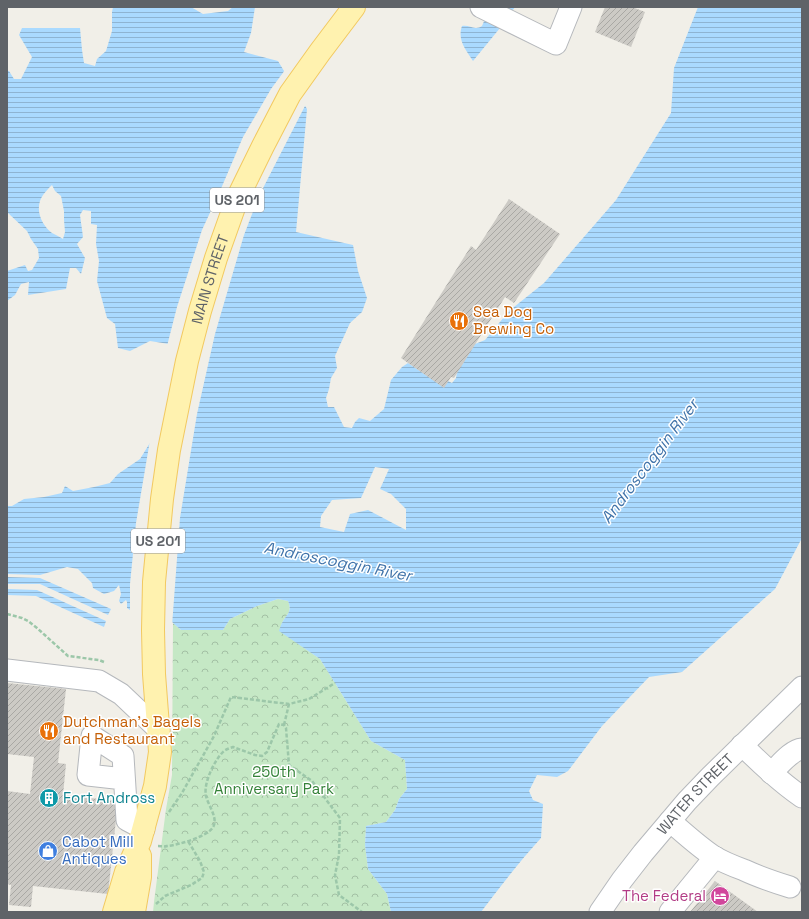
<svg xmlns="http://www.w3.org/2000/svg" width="809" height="919" viewBox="0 0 809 919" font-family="'Space Grotesk',sans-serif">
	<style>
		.forest { fill: url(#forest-crowns) }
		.water { fill: url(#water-rules); fill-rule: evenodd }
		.pier { fill: #f1efe8 }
		.building { fill: url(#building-hatch) }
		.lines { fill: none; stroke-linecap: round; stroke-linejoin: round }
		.minor-casing { stroke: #b5b8bc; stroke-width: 23 }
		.major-casing { stroke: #f2c960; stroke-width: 24 }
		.path { stroke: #9cc7a9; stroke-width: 2.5; stroke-dasharray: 4 2; stroke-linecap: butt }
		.minor { stroke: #fff; stroke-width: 21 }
		.major { stroke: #fff2af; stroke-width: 22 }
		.labels { text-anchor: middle; stroke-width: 3; stroke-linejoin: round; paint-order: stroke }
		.shield { fill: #fff; stroke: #8f9295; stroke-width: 1 }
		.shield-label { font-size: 14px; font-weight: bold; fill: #5f6368 }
		.street-label { font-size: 15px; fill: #5f6368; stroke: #fff }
		.food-label { font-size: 15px; fill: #c56008; stroke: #fff; text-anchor: start }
		.park-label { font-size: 15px; fill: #348238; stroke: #fff }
		.culture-label { font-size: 15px; fill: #0d838f; stroke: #fff; text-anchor: start }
		.shop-label { font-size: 15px; fill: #366cbe; stroke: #fff; text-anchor: start }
		.hotel-label { font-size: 15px; fill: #b23c85; stroke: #fff; text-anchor: end }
		.water-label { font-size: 16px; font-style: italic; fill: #4174aa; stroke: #fff }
	</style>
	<defs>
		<pattern id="forest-crowns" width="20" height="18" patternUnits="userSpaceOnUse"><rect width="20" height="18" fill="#c5e8c5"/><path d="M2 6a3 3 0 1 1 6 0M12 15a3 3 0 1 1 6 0" fill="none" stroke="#a3c0a4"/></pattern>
		<pattern id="water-rules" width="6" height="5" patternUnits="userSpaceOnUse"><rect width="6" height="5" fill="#aadaff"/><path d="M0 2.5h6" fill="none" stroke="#8eb4d2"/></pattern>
		<pattern id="building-hatch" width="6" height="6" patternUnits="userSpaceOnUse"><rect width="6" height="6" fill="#cccac5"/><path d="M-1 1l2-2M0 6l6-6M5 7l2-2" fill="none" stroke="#a9a8a4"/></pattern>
	</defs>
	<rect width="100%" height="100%" fill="#f1efe8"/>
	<!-- forest -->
	<path class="forest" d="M278 599 288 601C292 611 288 613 283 621 281 624 281 628 280 631L320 659 371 741 405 760 407 789 399 799 395 810 386 822 366 826 365 845 368 869 387 894 391 912H153L154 902 166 809 172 775 173 623 181 630H223L230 619 257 606Z"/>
	<!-- water -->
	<g class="water">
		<path d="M113 7H191L203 14 228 11 233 7H255L251 33 244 52 278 61 307 109 296 232 353 245 358 271 367 298 362 312 350 323 335 356 337 368 331 378 329 389 326 398 328 407H334L344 427 352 428 355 422 359 418 370 421 384 409 391 380 402 367 408 363 444 387 448 381 452 383 456 378 457 372 475 344 485 340 509 311 544 283 616 200 671 113 674 68 698 7H802V538L775 589 682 672 649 677 602 726 568 771 557 777 537 775 529 791 533 800 543 804 541 838C520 861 500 887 481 912H391L387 894 368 869 365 845 366 826 386 822 395 810 399 799 407 789 405 760 371 741 320 659 279 631C280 628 281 624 283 621 288 613 292 611 288 601L278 599 257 606 230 619 223 630H181L173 623 162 611 133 612 127 608V602L126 600 121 604 119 601 121 594 119 585 114 591 104 594 93 588 92 583 78 569 67 567 40 575 7 574V506H12L24 499 44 497 62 493 65 486 73 491 94 487 110 483 118 474 140 459 161 425 178 396 180 355 169 344 150 341 130 351 118 348 115 324 107 318 97 281 99 261 96 244 97 225 91 224V211L83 210 80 215 83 237 77 244 85 258 81 274 76 268H70L66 289 28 295 29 282 21 284 15 295 7 301V271L25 265 28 271 32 270 39 258 38 249 31 239 27 231 7 212V71H9L14 79H21L32 57 19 35 22 28H80L82 50 84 63 95 66 97 59 106 51 112 31V12ZM52 185 55 191 61 196 64 211V220L65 232 63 239C60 237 56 235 52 233 43 226 36 213 40 201 42 195 48 189 52 185ZM375 467 389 469 380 489 391 494 406 509V530L368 510 350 514 344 532 320 527 321 516 332 500 361 498Z"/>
		<path d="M490 7H515L500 28 473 61C466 50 457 40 462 26 468 25 471 28 476 28 477 28 481 27 482 26Z"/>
		<path d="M7 577 40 578 111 609 108 615 106 614 40 584H7Z"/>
		<path d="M7 589 37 590 106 621 104 627 36 596 7 595Z"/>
	</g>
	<!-- pier -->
	<path class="pier" d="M285 70 306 104 259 196 244 235 215 334 197 414 180 518 172 626 161 613 133 614 130 612V584L136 523 150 440 176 395 178 356 167 346 177 307 202 230 220 191 243 137 271 89Z"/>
	<!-- building -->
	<g class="building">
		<path d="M605 7H632L645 12 631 47 595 32Z"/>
		<path d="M509 199 560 234 514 303 505 297 454 378 451 377 444 388 401 358 471 246 476 250Z"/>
		<path d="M7 683 66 689 58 763 66 764 63 795 118 801 108 894 33 886 31 907 9 905 11 885 7 884V791L30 794 34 757 7 754Z"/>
		<path d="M715 881 758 912H690Z"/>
	</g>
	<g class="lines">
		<!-- minor casing -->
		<g class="minor-casing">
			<g id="minor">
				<path d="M481 7 556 44 571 7"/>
				<path d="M7 670 99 681 121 694 159 730"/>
				<path d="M742 745C761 764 780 782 802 797"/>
				<path d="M771 773C779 766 791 750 802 749"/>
				<path d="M124 779 88 775 92 736 123 756 127 820 144 829"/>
				<path d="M670 821C684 833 698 846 713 856 723 862 733 866 744 870 759 877 774 882 790 887"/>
				<path id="s1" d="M600 912 622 880 643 853 687 801 710 777 802 687"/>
				<path d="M670 912 715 857"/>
			</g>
		</g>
		<!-- major casing -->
		<g class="major-casing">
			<g id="major">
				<path id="s2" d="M114 912 126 872 140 841 155 786 160 752 154 674 153 630 154 582 162 499 169 450 187 361 200 311 216 258 237 199 263 146 290 94 320 52 354 7"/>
				<path d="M134 912 140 877V856"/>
			</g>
		</g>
		<!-- path -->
		<g class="path">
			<path d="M7 614 22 618 28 621 37 628 68 656 99 660 104 662"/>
			<path d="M284 725 289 704"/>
			<path d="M169 812 182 793 214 736 231 697 289 704 309 699 335 683"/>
			<path d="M158 846C161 846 164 847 167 846 178 845 211 836 214 825 217 816 208 805 206 796 203 783 215 759 224 751 227 749 230 748 233 747L255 755 262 756 267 752 279 724 284 725 286 728 289 765 312 781 340 818 339 855 335 875 339 895 362 912"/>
			<path d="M156 904 165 896 191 885 202 878 204 872 200 861 188 841"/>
		</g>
		<!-- minor -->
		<use href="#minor" class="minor"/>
		<!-- major -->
		<use href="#major" class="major"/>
	</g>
	<!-- icons -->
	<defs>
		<g id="restaurant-disc" transform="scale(1)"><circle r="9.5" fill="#e8710a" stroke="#fff"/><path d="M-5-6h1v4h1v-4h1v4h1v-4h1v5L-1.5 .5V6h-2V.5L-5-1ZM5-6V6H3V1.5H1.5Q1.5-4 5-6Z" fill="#fff"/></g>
		<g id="building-disc" transform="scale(1)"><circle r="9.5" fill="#0f9aa8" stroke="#fff"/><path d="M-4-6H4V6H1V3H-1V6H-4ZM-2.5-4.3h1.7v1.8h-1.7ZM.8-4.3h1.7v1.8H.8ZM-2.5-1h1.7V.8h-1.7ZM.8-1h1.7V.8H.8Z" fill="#fff"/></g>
		<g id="shop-disc" transform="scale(1)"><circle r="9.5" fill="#3f7fe0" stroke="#fff"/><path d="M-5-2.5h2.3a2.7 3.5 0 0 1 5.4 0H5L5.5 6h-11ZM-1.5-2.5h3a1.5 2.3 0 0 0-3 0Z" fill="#fff"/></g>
		<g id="hotel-disc" transform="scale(1)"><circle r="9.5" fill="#d1479c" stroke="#fff"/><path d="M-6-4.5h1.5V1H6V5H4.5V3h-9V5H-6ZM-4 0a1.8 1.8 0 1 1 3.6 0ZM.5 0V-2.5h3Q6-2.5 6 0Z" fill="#fff"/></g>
	</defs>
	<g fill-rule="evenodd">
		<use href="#restaurant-disc" x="459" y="321"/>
		<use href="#restaurant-disc" x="49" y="731"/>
		<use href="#building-disc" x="49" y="798"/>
		<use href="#shop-disc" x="48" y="851"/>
		<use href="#hotel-disc" x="720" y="896"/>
	</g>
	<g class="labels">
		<!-- shield labels -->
		<g class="shield">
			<rect x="210" y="188" width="54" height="24" rx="3"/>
			<rect x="131" y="529" width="54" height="24" rx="3"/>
		</g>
		<g class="shield-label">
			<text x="237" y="205">US 201</text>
			<text x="158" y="546">US 201</text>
		</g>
		<!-- street labels -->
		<g class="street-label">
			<text dy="5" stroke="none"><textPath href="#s2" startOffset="646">MAIN STREET</textPath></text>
			<text dy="5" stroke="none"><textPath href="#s1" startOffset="152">WATER STREET</textPath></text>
		</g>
		<!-- food labels -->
		<g class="food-label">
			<text x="473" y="317">Sea Dog<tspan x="473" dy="17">Brewing Co</tspan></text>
			<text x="63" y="727">Dutchman’s Bagels<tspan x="63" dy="17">and Restaurant</tspan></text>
		</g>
		<!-- park labels -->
		<g class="park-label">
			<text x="274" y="777">250th<tspan x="274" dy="17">Anniversary Park</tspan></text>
		</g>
		<!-- culture labels -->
		<g class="culture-label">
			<text x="63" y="803">Fort Andross</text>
		</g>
		<!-- shop labels -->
		<g class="shop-label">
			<text x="62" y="847">Cabot Mill<tspan x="62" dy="17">Antiques</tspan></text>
		</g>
		<!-- hotel labels -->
		<g class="hotel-label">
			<text x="706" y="901">The Federal</text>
		</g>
		<!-- water labels -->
		<g class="water-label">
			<text transform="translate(649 461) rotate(-53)" y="6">Androscoggin River</text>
			<text transform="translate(338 561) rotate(11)" y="6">Androscoggin River</text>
		</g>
	</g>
	<!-- border -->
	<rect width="809" height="919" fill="none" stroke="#5f6368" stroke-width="16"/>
</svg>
